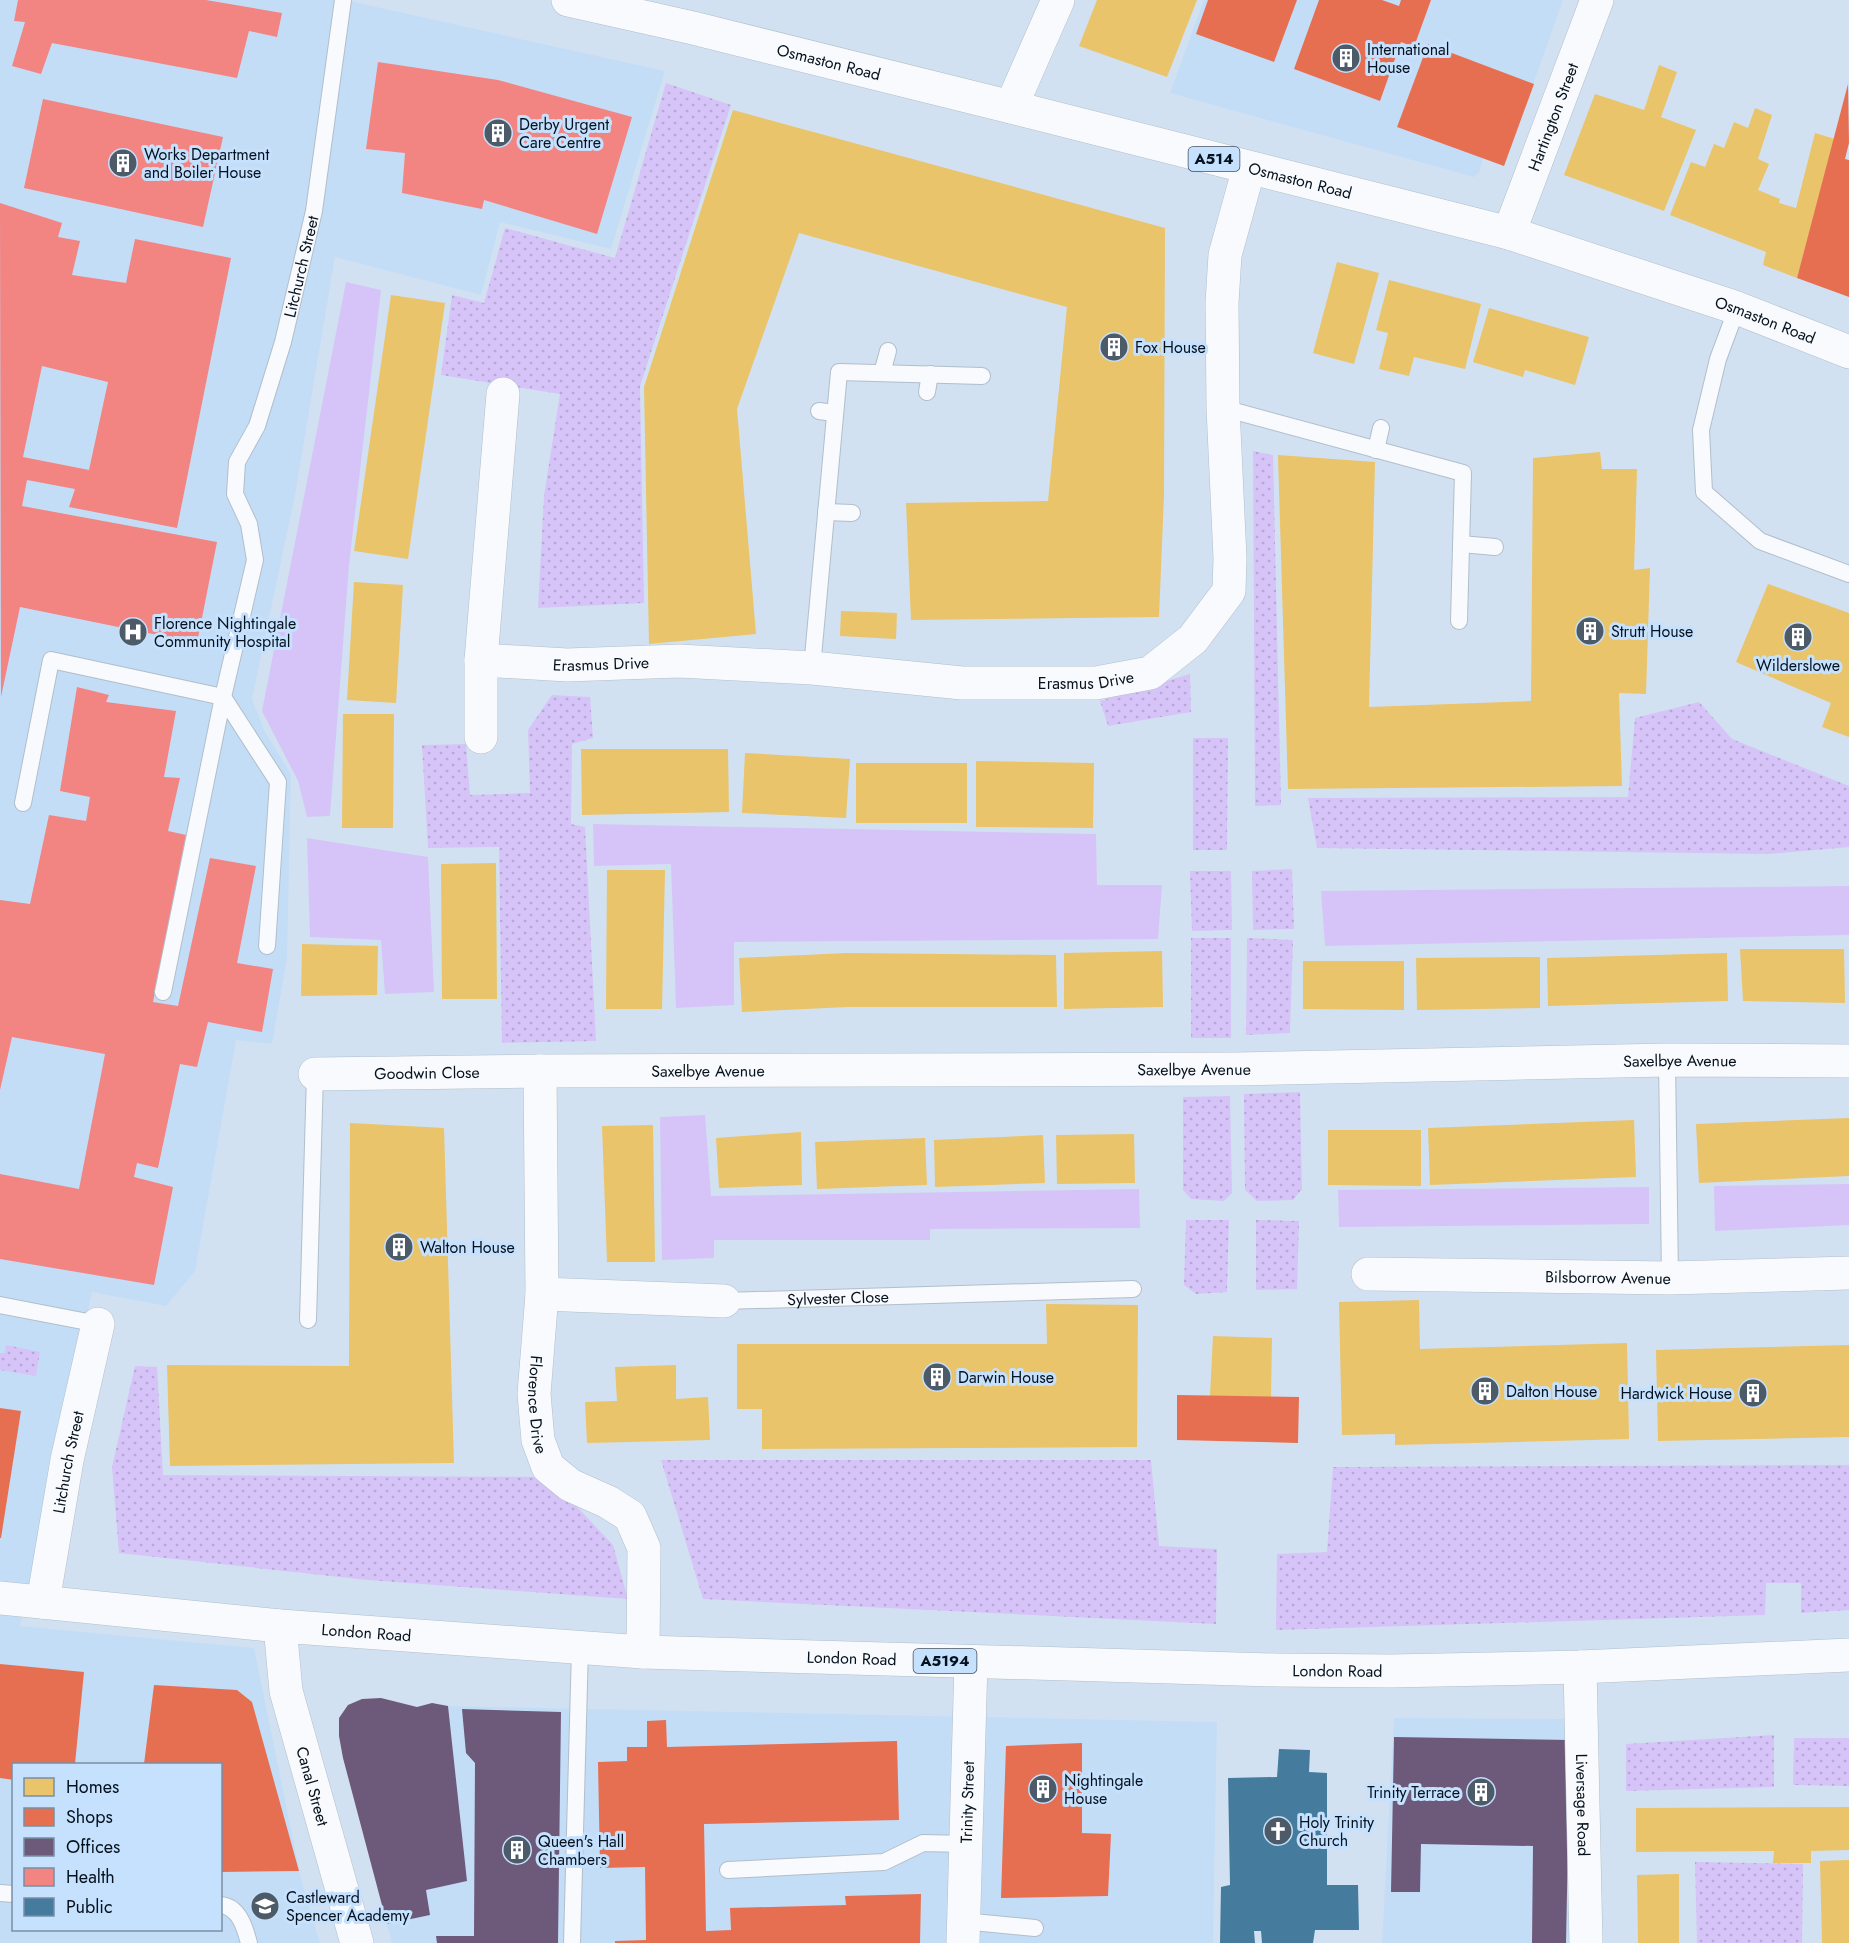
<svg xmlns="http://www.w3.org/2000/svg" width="1849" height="1943" viewBox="0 0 1849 1943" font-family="Jost,sans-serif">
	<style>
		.built { fill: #c4ddf6; fill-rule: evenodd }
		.grass { fill: url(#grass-dots) }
		.green { fill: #d6c4f8 }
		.homes { fill: #e9c46a }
		.shops { fill: #e76f51 }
		.offices { fill: #6d597a }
		.health { fill: #f28482; fill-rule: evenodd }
		.public { fill: #457b9d }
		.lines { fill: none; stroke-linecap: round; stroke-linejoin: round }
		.lane-casing { stroke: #b1becb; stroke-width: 18 }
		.street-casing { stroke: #b1becb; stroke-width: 34 }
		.primary-casing { stroke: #b1becb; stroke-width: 34 }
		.lane { stroke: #f8fafd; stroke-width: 16 }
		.street { stroke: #f8fafd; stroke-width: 33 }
		.primary { stroke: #f8fafd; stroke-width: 33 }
		.labels { text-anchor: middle; stroke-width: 6; stroke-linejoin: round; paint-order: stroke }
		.shield { fill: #c5e1fe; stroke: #3f4f60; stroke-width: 1.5 }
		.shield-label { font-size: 15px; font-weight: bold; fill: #05111d }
		.poi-label { font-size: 16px; fill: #05111d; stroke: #c5e1fe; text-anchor: start }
		.street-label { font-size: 16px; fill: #05111d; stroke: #c5e1fe }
	</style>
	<defs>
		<pattern id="grass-dots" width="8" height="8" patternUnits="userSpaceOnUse" patternTransform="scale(1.5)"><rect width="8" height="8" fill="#d6c4f8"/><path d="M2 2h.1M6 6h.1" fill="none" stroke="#b6a7d4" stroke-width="1.8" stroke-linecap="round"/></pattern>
	</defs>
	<rect width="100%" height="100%" fill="#d2e1f1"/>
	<!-- built -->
	<g class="built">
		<path d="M0 0H345L665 71 611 249 500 222 481 295 335 257 295 495 252 699 265 732 291 774 287 958 272 1044 236 1040 195 1271 166 1306 92 1292 20 1626 254 1648 302 1883 320 1943H0ZM14 1764H220V1930H14Z"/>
		<path d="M1204 0H1563L1504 166 1483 158 1479 173 1474 177 1170 93Z"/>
		<path d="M448 1706 1217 1722 1213 1943H392L387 1924 430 1915 426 1890 467 1881Z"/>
		<path d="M1394 1718 1574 1719V1943H1382Z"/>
	</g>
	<!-- grass -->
	<g class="grass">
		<path d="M666 83 731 105 640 386 644 603 538 608 544 496 560 394 441 375 452 295 484 303 505 228 615 258Z"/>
		<path d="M1253 451 1273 455 1281 805 1255 806Z"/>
		<path d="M1190 674 1191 712 1108 726 1100 701Z"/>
		<path d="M552 695 590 697 593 738 572 744 571 824 585 827 596 1041 502 1043 499 847 428 848 422 745 466 744 470 795 530 793 528 730Z"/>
		<path d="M1699 702 1732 739 1849 786V847L1768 854 1317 848 1308 798 1628 797 1635 718Z"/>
		<path d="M1193 738H1228L1227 850H1193Z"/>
		<path d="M1292 869 1294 929 1253 930 1252 871Z"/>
		<path d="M1190 871H1231L1232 930 1192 931Z"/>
		<rect x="1191" y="938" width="40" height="100"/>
		<path d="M1247 938 1293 940 1290 1033 1246 1035Z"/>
		<path d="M1300 1092 1302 1189 1293 1200 1257 1201 1245 1190 1244 1094Z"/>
		<path d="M1230 1096 1232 1193 1224 1201 1191 1199 1183 1190V1097Z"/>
		<path d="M1186 1220H1229L1227 1292 1196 1294 1184 1285Z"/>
		<path d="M1256 1220 1299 1221 1297 1289 1256 1290Z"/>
		<path d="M6 1345 40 1352 36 1376 0 1370V1353H5Z"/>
		<path d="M135 1366 157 1367 163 1475 549 1477 613 1545 628 1599 368 1580 119 1553 112 1467Z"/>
		<path d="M661 1460H1151L1159 1546 1217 1549 1216 1624 703 1599Z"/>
		<path d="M1849 1465V1610L1801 1613V1583H1766L1765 1615 1276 1630 1277 1554 1327 1552 1333 1467Z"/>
		<path d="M1774 1735V1787L1626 1791V1744Z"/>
		<path d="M1794 1738H1849V1786L1793 1785Z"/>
		<path d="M1695 1862 1803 1864 1802 1943H1697Z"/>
	</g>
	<!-- green -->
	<g class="green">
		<path d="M346 282 381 290 349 565 330 816 307 817 298 781 262 711Z"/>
		<path d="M593 824 1096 834 1097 885H1162L1158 939 734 942V1005L676 1008 671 864 594 866Z"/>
		<path d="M307 838 428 857 434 992 385 994 381 940 310 937Z"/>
		<path d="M1849 886V935L1325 946 1321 891Z"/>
		<path d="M705 1115 711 1196 1139 1189 1140 1228 930 1229V1240H714V1258L662 1260 660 1117Z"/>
		<path d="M1849 1184V1225L1715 1231 1714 1186Z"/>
		<path d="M1649 1187V1224L1339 1227 1338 1190Z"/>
	</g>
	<!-- homes -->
	<g class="homes">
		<path d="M1097 0H1197L1167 77 1079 46Z"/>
		<path d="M1659 65 1677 72 1661 117 1696 130 1664 211 1564 175 1595 94 1644 110Z"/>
		<path d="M1755 108 1772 115 1758 159 1769 164 1758 190 1780 199 1779 203 1796 208 1815 133 1835 139 1797 278 1763 265 1766 252 1670 215 1691 162 1705 167 1714 144 1724 148 1734 122 1748 128Z"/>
		<path d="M733 110 1165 228 1164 495 1159 617 911 620 906 503 1048 501 1067 307 799 233 737 409 756 634 649 644 644 387Z"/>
		<path d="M1337 262 1379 273 1354 364 1313 353Z"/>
		<path d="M1389 280 1481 304 1465 369 1414 357 1409 376 1379 369 1388 333 1376 330Z"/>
		<path d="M391 295 445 303 408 559 354 551Z"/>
		<path d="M1489 308 1589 337 1575 385 1525 370 1523 377 1473 362Z"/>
		<path d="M1600 452 1602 469H1637L1634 570 1650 568 1646 694 1619 693 1622 786 1288 789 1278 455 1375 462 1369 707 1531 701 1533 458Z"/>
		<path d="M354 582 403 585 396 703 347 700Z"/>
		<path d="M1768 584 1849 613V737L1822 727 1831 703 1736 662Z"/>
		<path d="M841 611 897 613 896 639 840 636Z"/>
		<path d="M343 714H394L393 828H342Z"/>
		<path d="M581 749H728L729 812 582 815Z"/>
		<path d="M745 753 850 759 846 818 742 813Z"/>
		<path d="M976 761 1094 763 1093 828 976 827Z"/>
		<rect x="856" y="763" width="111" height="60"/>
		<path d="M496 863 497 999H442L441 864Z"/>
		<path d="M607 870H665L662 1009H606Z"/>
		<path d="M302 944 378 946 377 995 301 996Z"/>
		<path d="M1740 949H1844L1845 1003 1743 1001Z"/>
		<path d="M1162 951 1163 1007 1064 1009V953Z"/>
		<path d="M847 953 1056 955 1057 1007H848L742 1012 739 958Z"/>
		<path d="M1727 953 1728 1001 1548 1006 1547 958Z"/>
		<path d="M1540 957V1008L1417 1010 1416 958Z"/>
		<path d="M1303 961H1404V1010L1303 1009Z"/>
		<path d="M1849 1118V1176L1699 1183 1696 1124Z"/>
		<path d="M1634 1120 1636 1177 1430 1185 1428 1128Z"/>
		<path d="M350 1123 444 1128 454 1463 170 1466 167 1365 349 1366Z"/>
		<path d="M653 1125 655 1262H607L602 1126Z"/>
		<path d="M1328 1130H1421V1186L1328 1185Z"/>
		<path d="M801 1132 802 1185 719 1188 716 1138Z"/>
		<path d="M1134 1134 1135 1183 1057 1184 1056 1135Z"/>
		<path d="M1043 1135 1045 1183 935 1187 934 1140Z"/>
		<path d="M925 1138 927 1185 817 1189 815 1142Z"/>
		<path d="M1419 1300 1420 1349 1627 1343 1629 1439 1395 1445V1434L1342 1435 1339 1302Z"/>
		<path d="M1046 1304 1138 1305 1137 1447 762 1449V1409H737V1344H1047Z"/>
		<path d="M1213 1336 1272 1338 1271 1397 1210 1396Z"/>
		<path d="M1849 1345V1437L1658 1441 1656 1350Z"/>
		<path d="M676 1365V1399L708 1397 710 1440 587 1443 585 1402 617 1401 615 1367Z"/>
		<path d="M1849 1807V1850L1811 1851V1863H1773L1774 1851 1636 1852V1808Z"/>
		<path d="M1849 1860V1943H1822L1820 1861Z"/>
		<path d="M1679 1874V1943H1638L1637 1875Z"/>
	</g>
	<!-- shops -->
	<g class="shops">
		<path d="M1208 0H1297L1274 62 1196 34Z"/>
		<path d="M1319 0H1382L1399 6 1401 0H1431L1414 47 1401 42 1380 101 1294 69Z"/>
		<path d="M1428 44 1534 84 1504 166 1397 127Z"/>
		<path d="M1848 84 1849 143 1845 159 1849 160V297L1797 278Z"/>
		<path d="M1177 1395 1299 1397 1298 1443 1177 1440Z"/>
		<path d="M0 1408 21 1411 1 1538H0Z"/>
		<path d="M0 1664 84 1672 75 1764H14V1780L0 1778Z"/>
		<path d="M154 1685 237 1690 252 1702 299 1871 220 1872V1764H144Z"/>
		<path d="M666 1720 667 1747 897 1741 899 1820 704 1824 706 1931 731 1930 730 1908 846 1905 845 1896 921 1894 920 1943H615V1941L646 1940 645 1867 600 1868 598 1762 627 1761V1747H647V1721Z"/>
		<path d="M1082 1743V1833L1111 1834 1108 1896 1001 1898 1006 1746Z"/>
	</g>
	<!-- offices -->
	<g class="offices">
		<path d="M381 1698 417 1707 432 1703 448 1706 467 1881 426 1890 430 1915 387 1924 343 1758 339 1736V1718L348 1705 362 1699Z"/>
		<path d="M462 1709 561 1712 558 1943H437L436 1936H474L475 1763 466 1753Z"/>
		<path d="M1394 1737 1570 1740 1566 1943H1532L1533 1846 1421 1844 1420 1892H1391Z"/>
	</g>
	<!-- health -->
	<g class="health">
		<path d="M18 0H206L282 13 277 37 249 31 237 78 52 43 41 74 12 66 25 22 14 21Z"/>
		<path d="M378 62 498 80 632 117 597 234 484 200 482 209 402 193 405 153 366 149Z"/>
		<path d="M43 99 223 137 203 227 24 188Z"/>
		<path d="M0 203 62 223 58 237 80 241 72 275 126 283 135 239 231 258 177 528 69 507 75 489 27 480 22 506 217 542 197 643 20 607 1 697ZM42 366 108 382 89 470 23 457Z"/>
		<path d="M77 687 109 695 106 702 176 711 164 777 180 778 168 831 186 835 153 1002 178 1006 210 858 256 866 237 963 273 969 262 1032 208 1022 197 1067 180 1064 158 1168 137 1163 134 1177 173 1187 154 1285 0 1259V1174L79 1189 105 1054 12 1037 0 1090V900L30 904 49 815 86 821 90 797 60 791Z"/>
	</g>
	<!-- public -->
	<path class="public" d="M1279 1749 1310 1750 1309 1772 1327 1773V1885H1358L1359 1930H1315L1313 1943H1262L1261 1931H1254L1255 1943H1220L1221 1887 1230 1885 1228 1778 1277 1777Z"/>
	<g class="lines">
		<!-- lane casing -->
		<g class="lane-casing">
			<g id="lane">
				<path d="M1737 308 1718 359 1701 430 1704 492 1760 541 1849 574"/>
				<path d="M882 373 888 351"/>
				<path d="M927 392 930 374"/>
				<path d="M1223 408 1463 473 1459 621"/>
				<path d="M819 411 834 413"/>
				<path d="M1376 450 1381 428"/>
				<path d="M826 512 852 513"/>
				<path d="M1461 544 1495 547"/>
				<path d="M812 668 839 372 982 376"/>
				<path d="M23 803 51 660 223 697 278 782 267 946"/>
				<path id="s1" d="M163 992 223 697 255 560 249 524 235 494 237 462 257 426 283 342 314 211 343 0"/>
				<path d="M1667 1060 1670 1278"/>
				<path id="s2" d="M724 1301 1133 1289"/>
				<path d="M0 1305 98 1324"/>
				<path d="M308 1320 315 1074"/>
				<path d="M728 1870 884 1862 923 1843 966 1844"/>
				<path d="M0 1893 14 1894"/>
				<path d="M220 1905C239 1906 245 1928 249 1943"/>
				<path d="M963 1921 1035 1928"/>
				<path d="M572 1943 580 1648"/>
			</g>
		</g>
		<!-- street casing -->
		<g class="street-casing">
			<g id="street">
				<path d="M1011 107 1058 0"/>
				<path id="s3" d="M1509 233 1597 0"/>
				<path id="s4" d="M503 394 481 660 567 665 679 661 812 668 962 683H1096L1150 673 1193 639 1229 591 1230 558 1223 408 1222 303 1225 255 1249 168"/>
				<path d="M481 737V660"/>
				<path id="s5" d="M540 1071 542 1294 534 1394 538 1440 548 1467 570 1485 608 1502 630 1516 644 1548 643 1652"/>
				<path id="s6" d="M315 1074 540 1071 1237 1069 1667 1060 1849 1061"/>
				<path id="s7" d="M1368 1274 1670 1278 1849 1273"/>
				<path d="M542 1294 724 1301"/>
				<path id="s8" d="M43 1602 67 1460 98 1324"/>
				<path id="s9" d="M280 1626 286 1691 357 1943"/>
				<path id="s10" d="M1580 1667 1586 1943"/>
				<path id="s11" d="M963 1943 971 1662"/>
			</g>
		</g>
		<!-- primary casing -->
		<g class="primary-casing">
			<g id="primary">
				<path id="s12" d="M568 0 693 28 1011 107 1509 233 1737 308 1849 352"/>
				<path id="s13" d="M0 1598 280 1626 643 1652 1276 1670 1391 1671 1580 1667 1849 1655"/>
			</g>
		</g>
		<!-- lane -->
		<use href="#lane" class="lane"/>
		<!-- street -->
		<use href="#street" class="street"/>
		<!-- primary -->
		<use href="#primary" class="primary"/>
	</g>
	<!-- icons -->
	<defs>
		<g id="building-disc" transform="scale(1.5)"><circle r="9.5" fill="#4d5a67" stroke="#c5e1fe"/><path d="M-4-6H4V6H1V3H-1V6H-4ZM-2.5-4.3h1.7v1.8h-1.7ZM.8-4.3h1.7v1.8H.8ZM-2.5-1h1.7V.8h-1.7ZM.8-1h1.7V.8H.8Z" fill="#fff"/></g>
		<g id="hospital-disc" transform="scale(1.5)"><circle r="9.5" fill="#4d5a67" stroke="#c5e1fe"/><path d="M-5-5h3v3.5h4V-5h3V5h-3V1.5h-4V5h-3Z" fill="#fff"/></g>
		<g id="church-disc" transform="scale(1.5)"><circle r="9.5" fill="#4d5a67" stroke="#c5e1fe"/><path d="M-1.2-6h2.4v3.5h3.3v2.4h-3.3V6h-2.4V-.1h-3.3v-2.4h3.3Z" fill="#fff"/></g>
		<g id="school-disc" transform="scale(1.5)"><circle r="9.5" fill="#4d5a67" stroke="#c5e1fe"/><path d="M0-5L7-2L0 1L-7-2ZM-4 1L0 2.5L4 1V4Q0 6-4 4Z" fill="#fff"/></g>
	</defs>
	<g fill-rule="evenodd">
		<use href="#building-disc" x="1346" y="58"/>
		<use href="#building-disc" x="498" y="133"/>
		<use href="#building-disc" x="123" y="163"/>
		<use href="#building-disc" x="1114" y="347"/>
		<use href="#building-disc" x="1590" y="631"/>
		<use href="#hospital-disc" x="133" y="632"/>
		<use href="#building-disc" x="1798" y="637"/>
		<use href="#building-disc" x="399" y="1247"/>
		<use href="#building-disc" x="937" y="1377"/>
		<use href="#building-disc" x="1485" y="1391"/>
		<use href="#building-disc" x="1753" y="1393"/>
		<use href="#building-disc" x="1043" y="1789"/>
		<use href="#building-disc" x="1481" y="1792"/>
		<use href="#church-disc" x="1278" y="1831"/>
		<use href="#building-disc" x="517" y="1850"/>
		<use href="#school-disc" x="265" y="1906"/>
	</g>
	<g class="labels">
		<!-- shield labels -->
		<g class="shield">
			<rect x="1188.5" y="147" width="51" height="24" rx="4.5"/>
			<rect x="913.5" y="1649" width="63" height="24" rx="4.5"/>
		</g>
		<g class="shield-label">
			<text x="1214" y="164">A514</text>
			<text x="945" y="1666">A5194</text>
		</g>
		<!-- poi labels -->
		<g class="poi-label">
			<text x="1367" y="55">International<tspan x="1367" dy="18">House</tspan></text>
			<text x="519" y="130">Derby Urgent<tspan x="519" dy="18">Care Centre</tspan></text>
			<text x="144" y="160">Works Department<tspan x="144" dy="18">and Boiler House</tspan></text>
			<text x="1135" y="353">Fox House</text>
			<text x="154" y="629">Florence Nightingale<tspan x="154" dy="18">Community Hospital</tspan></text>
			<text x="1611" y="637">Strutt House</text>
			<text x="1798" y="671" text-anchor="middle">Wilderslowe</text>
			<text x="420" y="1253">Walton House</text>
			<text x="958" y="1383">Darwin House</text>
			<text x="1506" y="1397">Dalton House</text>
			<text x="1732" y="1399" text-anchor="end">Hardwick House</text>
			<text x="1064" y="1786">Nightingale<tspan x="1064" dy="18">House</tspan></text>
			<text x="1460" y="1798" text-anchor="end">Trinity Terrace</text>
			<text x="1299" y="1828">Holy Trinity<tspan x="1299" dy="18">Church</tspan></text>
			<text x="538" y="1847">Queen's Hall<tspan x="538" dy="18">Chambers</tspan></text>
			<text x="286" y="1903">Castleward<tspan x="286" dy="18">Spencer Academy</tspan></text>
		</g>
		<!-- street labels -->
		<g class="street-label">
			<text dy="6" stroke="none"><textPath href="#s12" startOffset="268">Osmaston Road</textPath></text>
			<text dy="6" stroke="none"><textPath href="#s3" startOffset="124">Hartington Street</textPath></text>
			<text dy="6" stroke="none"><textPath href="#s12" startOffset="754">Osmaston Road</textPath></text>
			<text dy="6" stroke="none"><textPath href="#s1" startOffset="750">Litchurch Street</textPath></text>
			<text dy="6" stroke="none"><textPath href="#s12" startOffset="1240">Osmaston Road</textPath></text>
			<text dy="6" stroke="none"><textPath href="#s4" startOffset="387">Erasmus Drive</textPath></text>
			<text dy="6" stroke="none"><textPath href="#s4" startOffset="873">Erasmus Drive</textPath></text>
			<text dy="6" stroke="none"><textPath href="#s6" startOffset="1365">Saxelbye Avenue</textPath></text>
			<text dy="6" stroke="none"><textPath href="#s6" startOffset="879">Saxelbye Avenue</textPath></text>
			<text dy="6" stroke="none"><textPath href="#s6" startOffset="393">Saxelbye Avenue</textPath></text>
			<text dy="6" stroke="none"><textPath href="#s6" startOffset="112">Goodwin Close</textPath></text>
			<text dy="6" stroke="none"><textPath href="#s7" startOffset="240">Bilsborrow Avenue</textPath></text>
			<text dy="6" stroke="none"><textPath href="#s2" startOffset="114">Sylvester Close</textPath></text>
			<text dy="6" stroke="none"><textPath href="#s5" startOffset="334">Florence Drive</textPath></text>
			<text dy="6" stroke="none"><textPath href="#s8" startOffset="142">Litchurch Street</textPath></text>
			<text dy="6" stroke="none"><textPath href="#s13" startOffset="368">London Road</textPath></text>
			<text dy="6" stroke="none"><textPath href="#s13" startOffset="854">London Road</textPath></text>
			<text dy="6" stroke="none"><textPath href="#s13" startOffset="1340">London Road</textPath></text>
			<text dy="6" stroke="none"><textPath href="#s9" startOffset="164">Canal Street</textPath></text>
			<text dy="6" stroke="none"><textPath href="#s11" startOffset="141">Trinity Street</textPath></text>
			<text dy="6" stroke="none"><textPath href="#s10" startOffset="138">Liversage Road</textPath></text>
		</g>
	</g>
	<!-- legend -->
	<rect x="12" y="1763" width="210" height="168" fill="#c5e1fe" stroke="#788ea4" stroke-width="1.5"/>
	<rect x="24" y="1778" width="30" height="18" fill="#e9c46a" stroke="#788ea4" stroke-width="1.5"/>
	<text x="66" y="1793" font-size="18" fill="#05111d">Homes</text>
	<rect x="24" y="1808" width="30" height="18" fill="#e76f51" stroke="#788ea4" stroke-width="1.5"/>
	<text x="66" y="1823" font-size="18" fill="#05111d">Shops</text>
	<rect x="24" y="1838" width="30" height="18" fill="#6d597a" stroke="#788ea4" stroke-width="1.5"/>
	<text x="66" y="1853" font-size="18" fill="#05111d">Offices</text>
	<rect x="24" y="1868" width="30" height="18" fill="#f28482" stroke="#788ea4" stroke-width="1.5"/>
	<text x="66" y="1883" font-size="18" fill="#05111d">Health</text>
	<rect x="24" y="1898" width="30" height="18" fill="#457b9d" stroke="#788ea4" stroke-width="1.5"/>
	<text x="66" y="1913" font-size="18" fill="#05111d">Public</text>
</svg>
